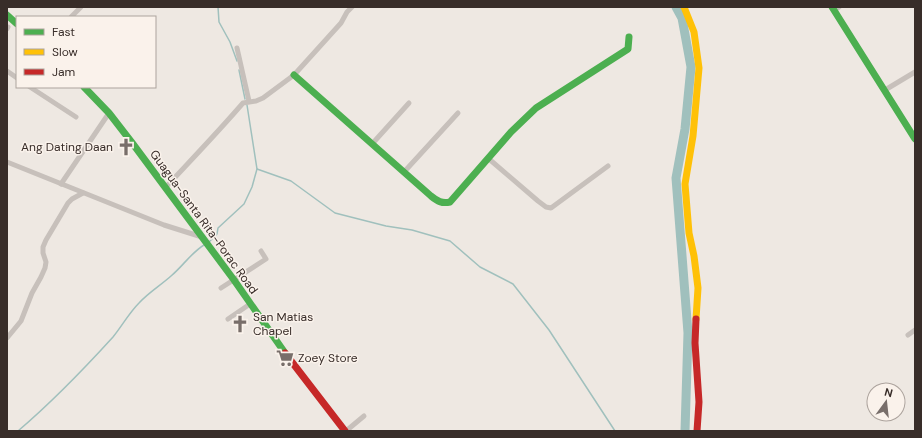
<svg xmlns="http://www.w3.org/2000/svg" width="922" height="438" viewBox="0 0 922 438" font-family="'DM Sans',sans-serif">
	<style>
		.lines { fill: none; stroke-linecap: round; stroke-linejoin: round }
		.stream { stroke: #a0c0bd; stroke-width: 1.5 }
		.river { stroke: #a0c0bd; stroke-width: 9 }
		.street { stroke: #c7c0bb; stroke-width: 5 }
		.fast { stroke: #4caf50; stroke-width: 7 }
		.slow { stroke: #ffc107; stroke-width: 7 }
		.jam { stroke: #c62828; stroke-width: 7 }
		.labels { text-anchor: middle; stroke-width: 3; stroke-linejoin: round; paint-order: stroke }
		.poi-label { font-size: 12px; fill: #382d29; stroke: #faf2eb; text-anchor: start }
		.street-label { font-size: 12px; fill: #382d29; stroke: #faf2eb }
	</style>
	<rect width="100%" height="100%" fill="#eee8e2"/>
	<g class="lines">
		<!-- stream -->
		<g class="stream">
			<path d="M218 7 219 22 230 42 237 61"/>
			<path d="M239 70 245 99"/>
			<path d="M247 105 257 169 291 181 335 213 386 226 412 230 450 241 480 267 513 284 549 330 615 431"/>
			<path d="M209 242 217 234 218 228 244 204 252 187 257 169"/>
			<path d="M18 431C52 402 83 370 113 337 122 326 129 313 139 303 148 293 161 285 171 276 183 266 191 253 204 245"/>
		</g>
		<!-- river -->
		<path class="river" d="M676 7 682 18 691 67 685 129 676 178 688 333 685 431"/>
		<!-- street -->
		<g class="street">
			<path d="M834 10 839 7"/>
			<path d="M71 17 81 7"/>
			<path d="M7 29 8 27"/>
			<path d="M237 48 249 101"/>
			<path d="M7 71 17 78"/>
			<path d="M30 87 76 117"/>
			<path d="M885 90 915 72"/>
			<path d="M372 144 409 103"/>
			<path d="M489 159 538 201 546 207 551 208 608 166"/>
			<path d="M7 162 164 225 202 237"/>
			<path d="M404 172 458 113"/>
			<path d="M61 184 109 113"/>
			<path d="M166 187C192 159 218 132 243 103L256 101 263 98 294 75 341 23 347 12 352 7"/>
			<path d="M221 288 266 259 261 251"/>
			<path d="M228 319 250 304"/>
			<path d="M908 335 915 330"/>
			<path d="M7 338 21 321 32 293 41 277 45 268 46 262 43 253V247L46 240 68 203 72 199 83 193"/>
			<path d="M346 431 364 416"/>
		</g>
		<!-- fast -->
		<g class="fast">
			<path d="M832 7 915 139"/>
			<path d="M7 15 17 24"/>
			<path d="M294 75 431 196C437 201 442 204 450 202L511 132 536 108 628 49 629 37"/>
			<path d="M84 87 109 113 133 144 234 280 285 353"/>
		</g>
		<!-- slow -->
		<path class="slow" d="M684 7 694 32 699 68 693 136 685 184 689 233 694 256 698 288 696 319"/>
		<!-- jam -->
		<g class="jam">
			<path d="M696 319 695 343 699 402 697 431"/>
			<path d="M285 353 345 431"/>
		</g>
	</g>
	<!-- icons -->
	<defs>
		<g id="church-bare" transform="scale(1.38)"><path d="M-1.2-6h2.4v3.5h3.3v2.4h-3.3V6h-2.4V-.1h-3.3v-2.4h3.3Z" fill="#786e6a" stroke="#faf2eb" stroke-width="2.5" paint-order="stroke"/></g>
		<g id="supermarket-bare" transform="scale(1.38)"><path d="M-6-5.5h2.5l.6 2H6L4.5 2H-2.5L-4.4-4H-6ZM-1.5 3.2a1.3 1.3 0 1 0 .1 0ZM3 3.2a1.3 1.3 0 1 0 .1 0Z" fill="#786e6a" stroke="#faf2eb" stroke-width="2.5" paint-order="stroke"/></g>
	</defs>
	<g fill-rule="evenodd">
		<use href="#church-bare" x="126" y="147"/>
		<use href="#church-bare" x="240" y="324"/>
		<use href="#supermarket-bare" x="285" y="358"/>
	</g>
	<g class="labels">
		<!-- poi labels -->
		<g class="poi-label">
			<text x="113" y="151" text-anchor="end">Ang Dating Daan</text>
			<text x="253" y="321">San Matias<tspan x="253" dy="14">Chapel</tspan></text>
			<text x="298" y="362">Zoey Store</text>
		</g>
		<!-- street labels -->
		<g class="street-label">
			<text transform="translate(204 222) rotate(54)" y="4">Guagua-Santa Rita-Porac Road</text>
		</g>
	</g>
	<!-- border -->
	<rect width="922" height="438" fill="none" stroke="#382d29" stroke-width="16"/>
	<!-- legend -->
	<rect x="16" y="16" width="140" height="72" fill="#faf2eb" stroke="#aca39d"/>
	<rect x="24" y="29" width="20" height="6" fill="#4caf50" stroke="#aca39d"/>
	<text x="52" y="36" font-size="12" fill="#382d29">Fast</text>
	<rect x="24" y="49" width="20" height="6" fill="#ffc107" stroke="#aca39d"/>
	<text x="52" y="56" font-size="12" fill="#382d29">Slow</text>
	<rect x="24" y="69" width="20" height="6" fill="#c62828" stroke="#aca39d"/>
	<text x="52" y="76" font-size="12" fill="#382d29">Jam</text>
	<!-- north arrow -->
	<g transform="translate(886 402) rotate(15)"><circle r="19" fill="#faf2eb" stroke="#aca39d"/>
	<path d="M0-3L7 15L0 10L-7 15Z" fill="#786e6a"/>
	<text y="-6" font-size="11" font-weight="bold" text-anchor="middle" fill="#382d29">N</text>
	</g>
</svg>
